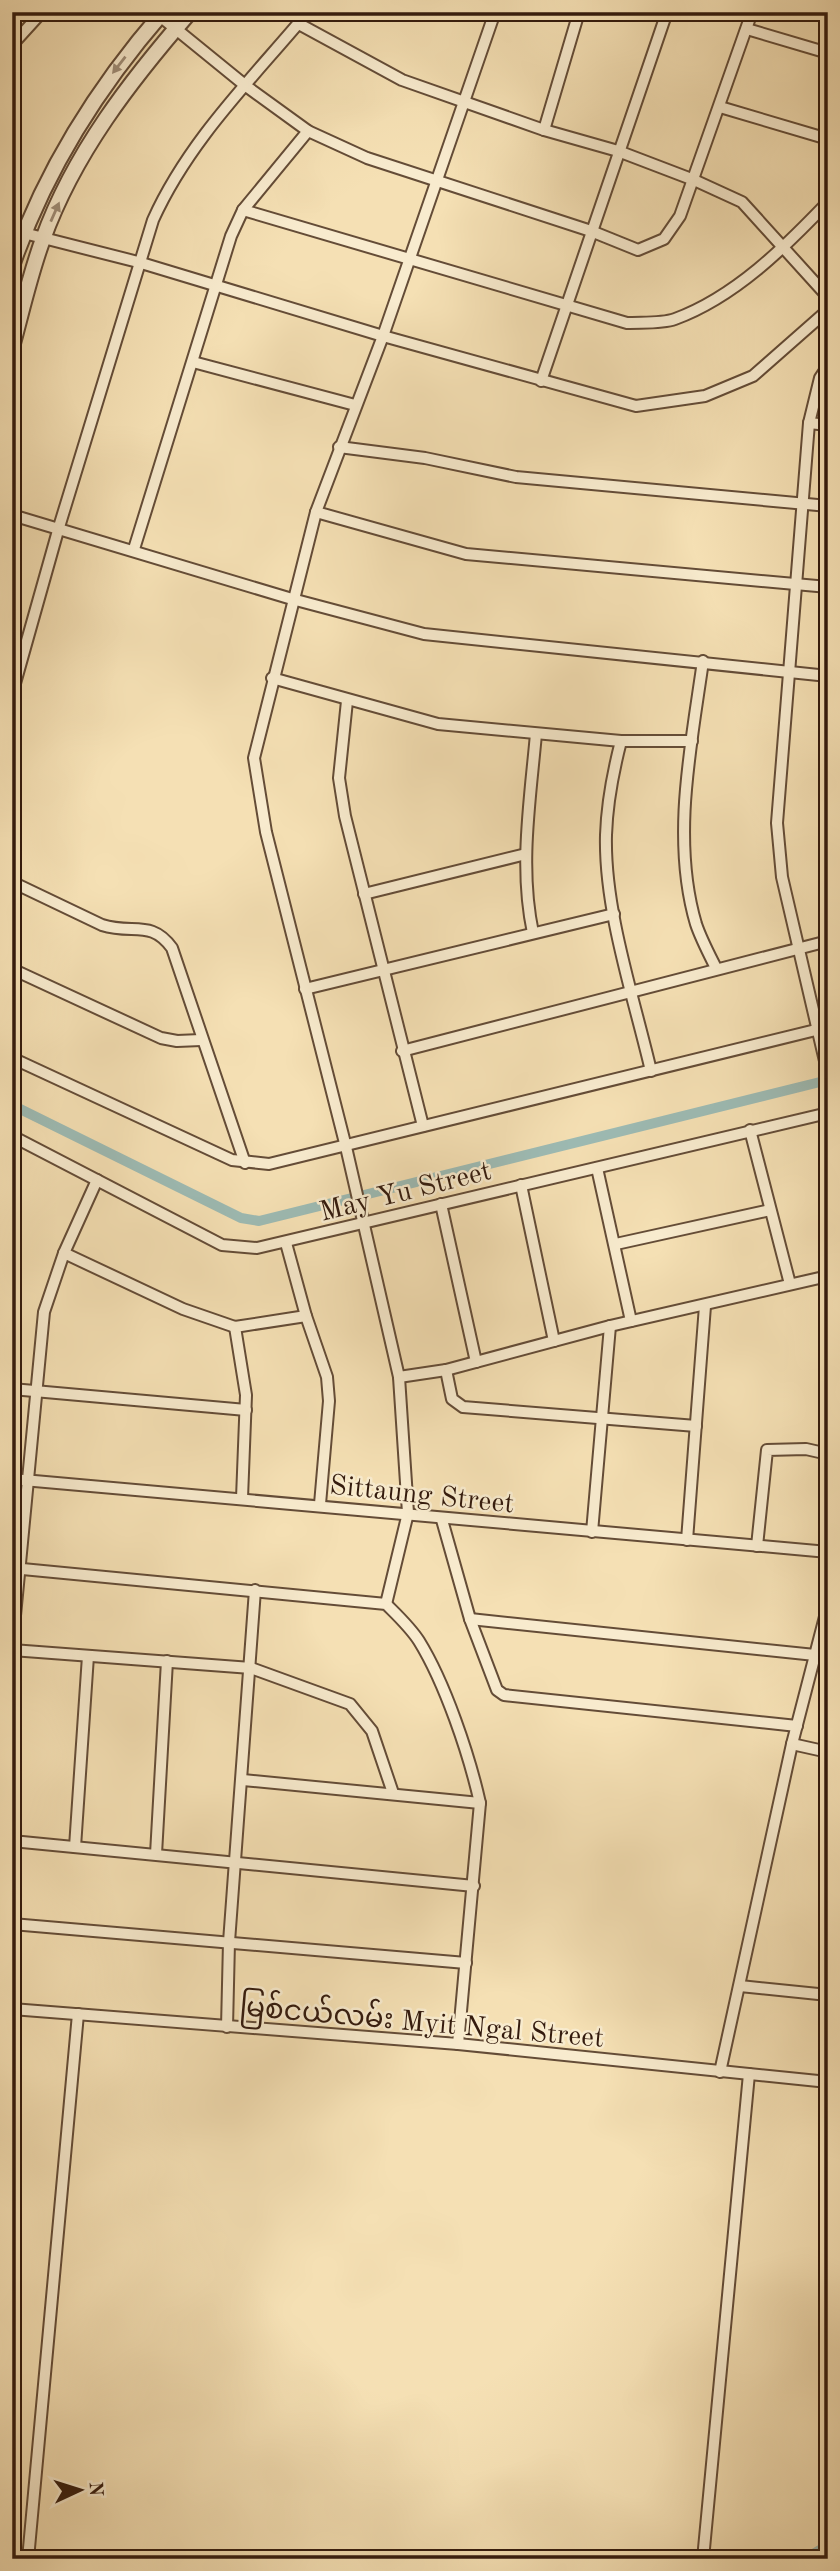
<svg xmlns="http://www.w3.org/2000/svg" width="840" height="2571" viewBox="0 0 840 2571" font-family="'Old Standard TT','Noto Sans Myanmar',serif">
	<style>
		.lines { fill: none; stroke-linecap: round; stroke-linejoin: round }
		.canal { stroke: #9dbbb4; stroke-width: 10 }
		.minor-casing { stroke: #644c37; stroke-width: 14 }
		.tertiary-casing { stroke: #644c37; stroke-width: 18 }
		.minor { stroke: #f8ebce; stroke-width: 10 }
		.tertiary { stroke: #f8ebce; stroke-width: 14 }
		.oneway { fill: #9f8d77 }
		.labels { text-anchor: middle; stroke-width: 5; stroke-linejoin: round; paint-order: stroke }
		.street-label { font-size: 28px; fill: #331a0d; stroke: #f8ebce }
	</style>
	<rect width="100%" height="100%" fill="#f5e0b4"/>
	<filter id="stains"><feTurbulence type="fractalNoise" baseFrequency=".00286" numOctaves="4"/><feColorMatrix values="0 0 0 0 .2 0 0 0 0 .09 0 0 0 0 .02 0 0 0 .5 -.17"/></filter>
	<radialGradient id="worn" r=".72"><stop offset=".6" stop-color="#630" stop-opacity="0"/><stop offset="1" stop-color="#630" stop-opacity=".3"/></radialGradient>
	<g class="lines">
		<!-- canal -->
		<g class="canal">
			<path d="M12 1105 241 1218 259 1221 820 1082"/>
			<path d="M805 2559 828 2545"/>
		</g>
		<!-- minor casing -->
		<g class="minor-casing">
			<g id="minor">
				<path d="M160 16 246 86 308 131 367 158 591 231 638 250 664 239 680 216 752 12"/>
				<path d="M299 24 402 80 544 130 618 151 694 180 742 202 828 297"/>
				<path d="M747 29 828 53"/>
				<path d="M12 45 42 12"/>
				<path d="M720 107 828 139"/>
				<path d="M544 130 579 12"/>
				<path d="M243 210 627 323C641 322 661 324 675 319 735 297 785 247 828 202"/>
				<path d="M12 230 138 262 383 336 636 406 705 396 753 376 828 310"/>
				<path d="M193 362 355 405"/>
				<path d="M828 366 820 378 809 423 777 823 782 877 828 1074"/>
				<path d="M541 381 667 12"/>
				<path d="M809 423 828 425"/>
				<path d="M339 447 425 458 516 477 828 506"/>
				<path d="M316 512 466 554 828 587"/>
				<path d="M12 515 292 599 424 634 828 676"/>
				<path d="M134 549 231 236 243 210 308 131"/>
				<path d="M703 661C691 746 671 840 696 924 701 939 709 954 716 968"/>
				<path d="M272 678 438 724 621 741H692"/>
				<path d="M12 694 59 527 153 220C189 140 252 79 308 12"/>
				<path d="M347 701 339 778 345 816 423 1126"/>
				<path d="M621 741C613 772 607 803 606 835 604 910 634 998 651 1071"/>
				<path d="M12 882 102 925C133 935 151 919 172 948L245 1163"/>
				<path d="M364 894 526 854"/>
				<path d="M533 933C519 868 530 801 536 734"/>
				<path d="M12 969 161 1038 177 1041 201 1040"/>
				<path d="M305 989 614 914"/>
				<path d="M402 1051 828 941"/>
				<path d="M12 1058 232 1160 269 1164 828 1027"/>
				<path d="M750 1130 790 1284"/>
				<path d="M12 1136 222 1245 257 1248 828 1113"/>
				<path d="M597 1168 631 1321"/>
				<path d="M521 1185 554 1341"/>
				<path d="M441 1204 476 1362"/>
				<path d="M286 1243 306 1316 327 1377 329 1401 320 1504"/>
				<path d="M616 1244 770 1210"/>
				<path d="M64 1253 183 1309 235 1327 306 1316"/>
				<path d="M235 1327 246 1395 242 1498"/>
				<path d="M446 1370 452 1399 463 1407 696 1426"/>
				<path d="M399 1377 446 1370 610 1326 828 1276"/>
				<path d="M12 1389 246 1410"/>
				<path d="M12 1479 828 1552"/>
				<path d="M442 1520 470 1619 497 1690 504 1695 797 1726"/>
				<path d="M592 1532 610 1326"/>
				<path d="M687 1540 705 1306"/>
				<path d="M757 1546 767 1450 806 1449 828 1454"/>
				<path d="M12 1568 386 1604C398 1616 410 1627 419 1641 445 1683 469 1754 480 1803L458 2044"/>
				<path d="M386 1604 408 1513 399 1377 346 1147 266 832 254 758 316 512 383 336 495 12"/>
				<path d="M470 1619 815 1655"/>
				<path d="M12 1647 44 1312 64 1253 97 1180"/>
				<path d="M12 1650 251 1668 350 1704 372 1731 393 1793"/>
				<path d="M792 1744 828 1752"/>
				<path d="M243 1780 480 1803"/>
				<path d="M12 1841 474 1886"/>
				<path d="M75 1847 88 1656"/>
				<path d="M156 1854 167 1661"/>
				<path d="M12 1924 466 1963"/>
				<path d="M740 1986 828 1995"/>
				<path d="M12 2009 458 2044 828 2082"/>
				<path d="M227 2027 229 1942 255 1590"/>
				<path d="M720 2072 792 1744 828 1605"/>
				<path d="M28 2559 78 2014"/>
				<path d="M703 2559 749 2074"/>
				<path d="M819 2559 828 2553"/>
			</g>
		</g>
		<!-- tertiary casing -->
		<g class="tertiary-casing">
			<g id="tertiary">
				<path d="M12 266C45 170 97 88 163 12"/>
				<path d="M12 347C22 311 30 274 43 239 74 153 131 80 190 12"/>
			</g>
		</g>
		<!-- minor -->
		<use href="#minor" class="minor"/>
		<!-- tertiary -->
		<use href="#tertiary" class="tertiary"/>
	</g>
	<!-- one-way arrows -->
	<defs><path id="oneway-solid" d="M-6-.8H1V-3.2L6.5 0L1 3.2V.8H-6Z" transform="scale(1.75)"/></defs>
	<g class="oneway">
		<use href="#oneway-solid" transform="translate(119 65) rotate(128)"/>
		<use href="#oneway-solid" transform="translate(55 212) rotate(-66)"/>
	</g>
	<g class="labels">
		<!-- street labels -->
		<g class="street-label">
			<text transform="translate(405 1190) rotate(-14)" y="10">May Yu Street</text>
			<text transform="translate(422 1493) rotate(6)" y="10">Sittaung Street</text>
			<text transform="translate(422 2021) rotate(5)" y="10">မြစ်ငယ်လမ်း Myit Ngal Street</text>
		</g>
	</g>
	<!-- margin -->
	<rect width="840" height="2571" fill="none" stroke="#f5e0b4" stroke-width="42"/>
	<rect x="14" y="14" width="812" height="2543" fill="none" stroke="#331a0d" stroke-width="3.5"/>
	<rect x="21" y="21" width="798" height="2529" fill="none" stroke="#331a0d" stroke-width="2"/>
	<!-- north arrow -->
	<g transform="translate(80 2490) rotate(86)" stroke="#f8ebce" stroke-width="5" paint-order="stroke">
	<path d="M0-5L12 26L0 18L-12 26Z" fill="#331a0d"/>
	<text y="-10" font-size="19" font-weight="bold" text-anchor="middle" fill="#331a0d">N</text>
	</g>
	<rect width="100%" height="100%" filter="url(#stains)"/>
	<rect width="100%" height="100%" fill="url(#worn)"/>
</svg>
